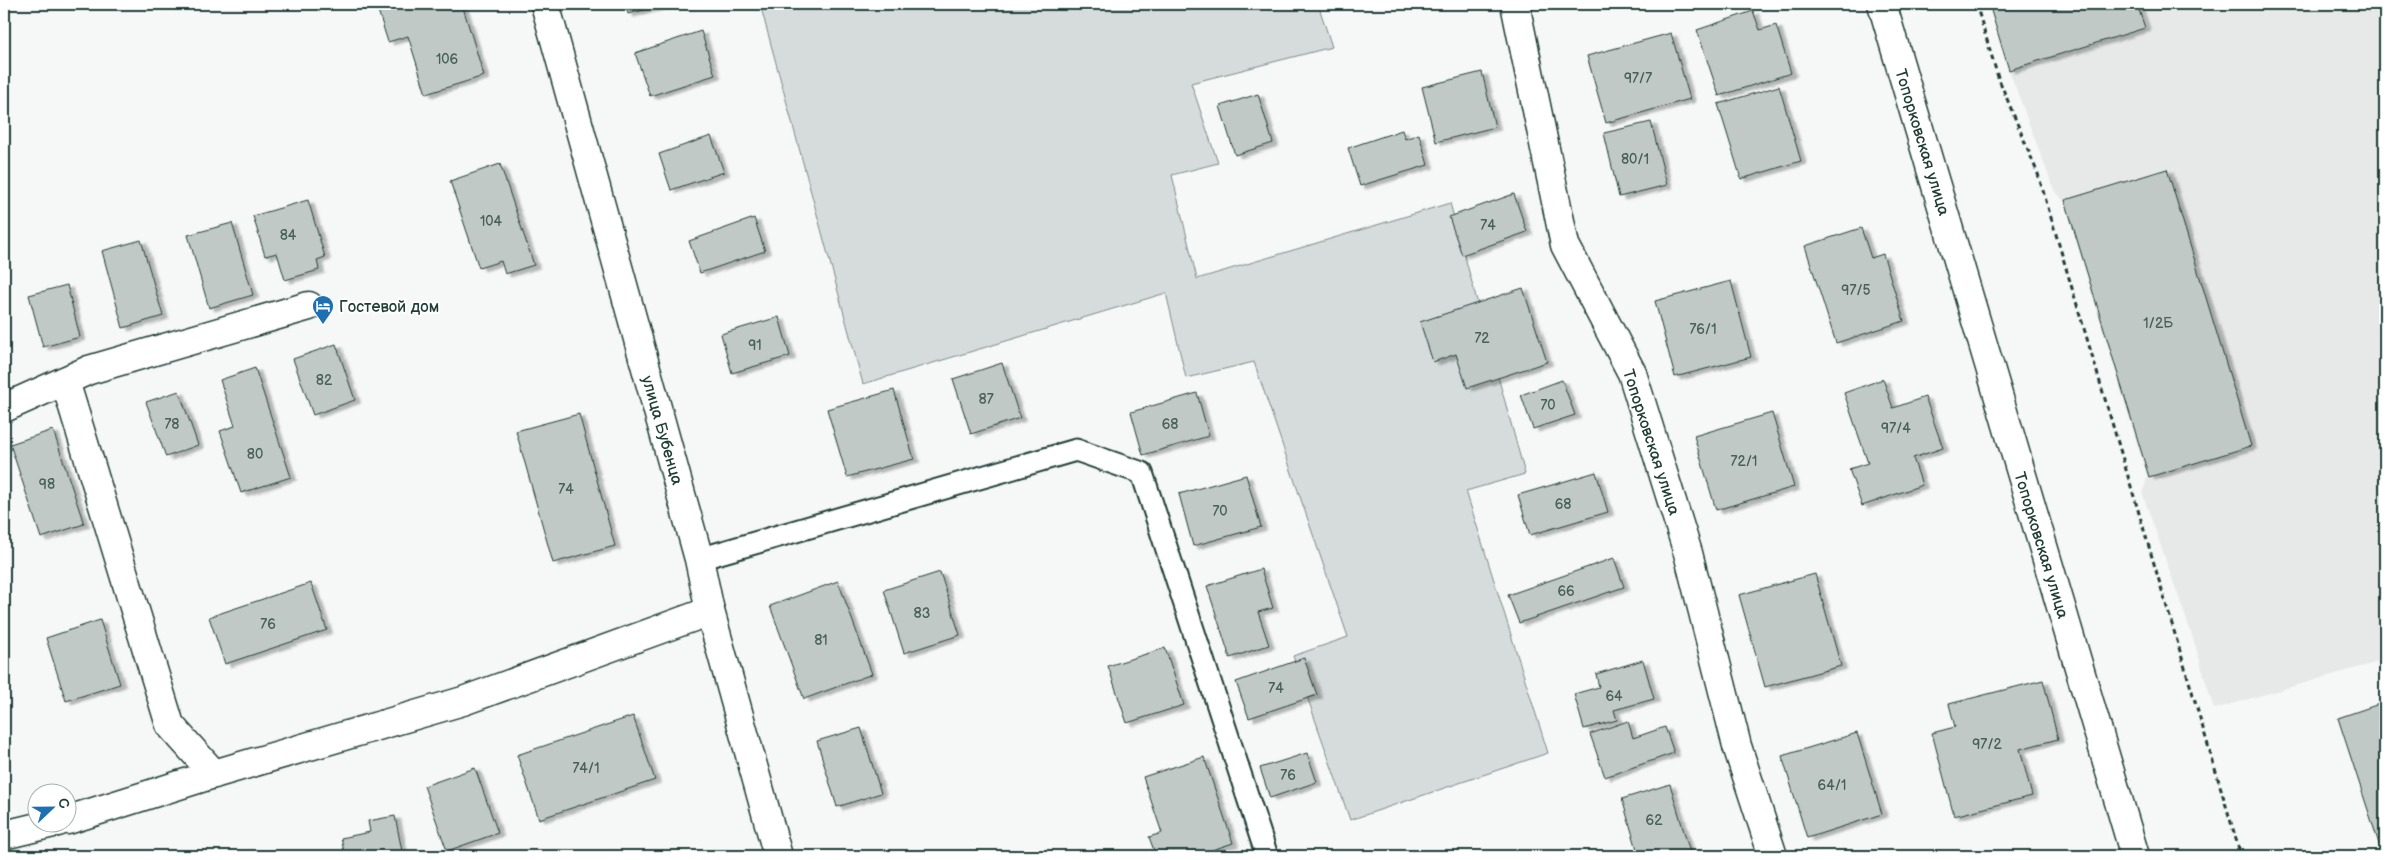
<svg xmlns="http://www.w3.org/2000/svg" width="2389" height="860" viewBox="0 0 2389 860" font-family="'Balsamiq Sans',sans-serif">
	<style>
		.built { fill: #e6e9e8 }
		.green { fill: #d6dcdb; stroke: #7a8c88 }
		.building { fill: #c0c9c6; stroke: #1f3d34; filter: url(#shadow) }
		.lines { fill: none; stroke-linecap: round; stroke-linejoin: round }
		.lane-casing { stroke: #1f3d34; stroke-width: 25 }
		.street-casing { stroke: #1f3d34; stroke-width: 31 }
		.secondary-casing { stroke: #1f3d34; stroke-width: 31 }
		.path { stroke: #1f3d34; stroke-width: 3; stroke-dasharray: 5 4; stroke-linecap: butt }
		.lane { stroke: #fff; stroke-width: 21 }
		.street { stroke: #fff; stroke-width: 28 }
		.secondary { stroke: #fff; stroke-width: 28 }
		.labels { text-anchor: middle; stroke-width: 4; stroke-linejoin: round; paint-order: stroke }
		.number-label { font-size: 14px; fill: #476058 }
		.street-label { font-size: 16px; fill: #1f3d34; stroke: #fff }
		.poi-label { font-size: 16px; fill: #1f3d34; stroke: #fff; text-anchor: start }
	</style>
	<defs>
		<filter id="shadow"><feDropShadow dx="5.5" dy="3" stdDeviation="1" flood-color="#0004"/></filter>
	</defs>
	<rect width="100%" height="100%" fill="#f6f7f7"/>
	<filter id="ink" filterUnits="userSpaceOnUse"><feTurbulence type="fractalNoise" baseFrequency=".02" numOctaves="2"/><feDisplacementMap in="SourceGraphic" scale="10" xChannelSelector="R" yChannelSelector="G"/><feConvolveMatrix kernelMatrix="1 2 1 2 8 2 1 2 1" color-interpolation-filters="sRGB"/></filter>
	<g filter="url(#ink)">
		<!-- built -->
		<path class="built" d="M2141 4H2385V660L2214 709 2194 641 2143 495 2147 476 2064 201 2054 190 2009 70 2148 28Z"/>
		<!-- green -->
		<path class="green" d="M760 4H1318L1332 47 1191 83 1218 163 1172 175 1197 279 1450 203 1525 474 1466 491 1548 753 1350 820 1293 656 1348 637 1254 362 1186 378 1166 293 863 384Z"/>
		<!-- building -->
		<g class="building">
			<path d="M376 4H462L484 76 426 94 408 36 388 42Z"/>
			<path d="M626 4H669L628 14Z"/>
			<path d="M1989 4H2137L2145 28 2009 70Z"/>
			<path d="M1753 11 1760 30 1776 25 1791 73 1719 96 1697 30Z"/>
			<path d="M701 31 715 75 650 96 635 53Z"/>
			<path d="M1671 33 1690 99 1606 123 1587 56Z"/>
			<path d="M1482 72 1495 127 1436 142 1422 87Z"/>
			<path d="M1779 86 1801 161 1741 179 1718 104Z"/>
			<path d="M1258 94 1273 143 1235 155 1220 106Z"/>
			<path d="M1651 122 1667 185 1619 197 1604 133Z"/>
			<path d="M1402 130 1405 139 1419 134 1428 165 1360 186 1348 148Z"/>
			<path d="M711 136 724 172 671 190 659 154Z"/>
			<path d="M500 164 534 265 505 274 501 261 479 268 450 181Z"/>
			<path d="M2167 169 2251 446 2149 477 2065 200Z"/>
			<path d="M1514 194 1527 232 1462 255 1449 217Z"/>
			<path d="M308 200 325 257 317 260 319 270 285 280 277 253 265 256 253 216Z"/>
			<path d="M754 218 765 251 700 273 689 241Z"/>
			<path d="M232 223 253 295 209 308 188 235Z"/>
			<path d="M1861 228 1871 258 1883 254 1904 321 1836 343 1805 246Z"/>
			<path d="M141 240 163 316 123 328 102 251Z"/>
			<path d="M1731 281 1751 357 1675 377 1655 301Z"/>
			<path d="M67 285 80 337 43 347 29 295Z"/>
			<path d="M1523 288 1547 362 1467 388 1456 354 1433 362 1420 322Z"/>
			<path d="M779 317 790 356 732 373 721 334Z"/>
			<path d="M336 344 355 400 313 415 293 359Z"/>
			<path d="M1002 363 1020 418 971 434 953 379Z"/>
			<path d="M255 368 291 477 241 493 220 431 235 426 220 380Z"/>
			<path d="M1883 379 1893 408 1925 397 1943 448 1913 458 1922 485 1862 506 1849 469 1868 463 1844 393Z"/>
			<path d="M1562 380 1575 415 1533 429 1521 395Z"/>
			<path d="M894 390 914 459 847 477 827 409Z"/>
			<path d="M179 391 198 445 166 457 146 402Z"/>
			<path d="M1197 393 1209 436 1143 455 1131 412Z"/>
			<path d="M1772 413 1794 487 1716 510 1694 436Z"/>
			<path d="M579 414 615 546 553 563 516 431Z"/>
			<path d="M53 430 84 524 41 538 10 444Z"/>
			<path d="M1596 472 1608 512 1530 535 1518 495Z"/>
			<path d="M1246 475 1261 527 1193 546 1179 494Z"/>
			<path d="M1614 558 1624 587 1519 623 1508 595Z"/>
			<path d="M1261 569 1273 608 1258 612 1269 645 1230 658 1207 586Z"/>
			<path d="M940 572 960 635 904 653 884 590Z"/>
			<path d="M1815 574 1841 666 1765 687 1739 595Z"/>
			<path d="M838 581 872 674 804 699 770 606Z"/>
			<path d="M311 583 327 630 225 664 209 617Z"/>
			<path d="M100 620 120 684 66 701 46 638Z"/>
			<path d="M1165 648 1184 705 1127 723 1108 666Z"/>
			<path d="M1304 658 1317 695 1249 718 1236 682Z"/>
			<path d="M1643 660 1654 699 1614 710 1617 720 1584 729 1574 694 1599 687 1596 674Z"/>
			<path d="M2043 680 2058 739 2020 749 2032 796 1954 816 1932 733 1955 727 1949 704Z"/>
			<path d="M2385 702V856H2383L2338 718Z"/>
			<path d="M633 716 655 780 539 819 517 755Z"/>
			<path d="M1628 721 1633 738 1665 727 1674 753 1605 777 1590 734Z"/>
			<path d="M861 728 881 793 837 807 817 741Z"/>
			<path d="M1857 733 1882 814 1807 838 1782 756Z"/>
			<path d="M1307 753 1317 782 1270 798 1260 768Z"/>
			<path d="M1204 757 1233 843 1194 856H1156L1149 837 1162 833 1143 777Z"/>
			<path d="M475 768 498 833 447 851 424 786Z"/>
			<path d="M1670 784 1691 856H1639L1622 799Z"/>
			<path d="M395 816 403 856H345L341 838 370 832 368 821Z"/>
		</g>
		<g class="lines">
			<!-- lane casing -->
			<g class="lane-casing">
				<path id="lane" d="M699 559 1076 450 1142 473 1267 856"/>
			</g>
			<!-- street casing -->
			<g class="street-casing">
				<g id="street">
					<path d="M1515 4 1565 245 1632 373 1688 553 1737 746 1773 856"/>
					<path d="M65 381 170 725 214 774"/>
					<path d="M4 408 89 370 309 306"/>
					<path d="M68 820 214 774 463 701 710 611"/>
					<path d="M4 835 58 822"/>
				</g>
			</g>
			<!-- secondary casing -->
			<g class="secondary-casing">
				<g id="secondary">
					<path d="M545 4 699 559 710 611 778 856"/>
					<path d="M1882 4 2135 856"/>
				</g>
			</g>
			<!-- path -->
			<path class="path" d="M1976 4 1998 77 2038 174 2241 856"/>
			<!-- lane -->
			<use href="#lane" class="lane"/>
			<!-- street -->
			<use href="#street" class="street"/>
			<!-- secondary -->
			<use href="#secondary" class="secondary"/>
		</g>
	</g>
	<!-- icons -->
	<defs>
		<g id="hotel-pin" transform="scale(1.125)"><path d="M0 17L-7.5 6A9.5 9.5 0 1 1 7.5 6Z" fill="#1f6fb2" stroke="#fff"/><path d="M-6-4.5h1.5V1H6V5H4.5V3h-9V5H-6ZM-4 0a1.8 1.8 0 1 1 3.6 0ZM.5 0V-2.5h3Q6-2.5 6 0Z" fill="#fff"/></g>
	</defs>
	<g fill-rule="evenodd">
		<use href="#hotel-pin" x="323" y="306"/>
	</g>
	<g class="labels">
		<!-- number labels -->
		<g class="number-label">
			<text x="447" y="64">106</text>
			<text x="1638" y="83">97/7</text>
			<text x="1635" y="164">80/1</text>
			<text x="491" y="226">104</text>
			<text x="1488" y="230">74</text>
			<text x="288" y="240">84</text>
			<text x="1856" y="295">97/5</text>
			<text x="2158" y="328">1/2Б</text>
			<text x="1703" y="334">76/1</text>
			<text x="1482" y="343">72</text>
			<text x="755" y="350">91</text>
			<text x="324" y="385">82</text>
			<text x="986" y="404">87</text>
			<text x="1548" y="410">70</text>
			<text x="172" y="429">78</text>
			<text x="1170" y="429">68</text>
			<text x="1896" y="433">97/4</text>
			<text x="255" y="459">80</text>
			<text x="1744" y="466">72/1</text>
			<text x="47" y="489">98</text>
			<text x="566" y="494">74</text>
			<text x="1563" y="509">68</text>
			<text x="1220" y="516">70</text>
			<text x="1566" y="596">66</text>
			<text x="922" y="618">83</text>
			<text x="268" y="629">76</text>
			<text x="821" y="645">81</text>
			<text x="1276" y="693">74</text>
			<text x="1614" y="701">64</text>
			<text x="1987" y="749">97/2</text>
			<text x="586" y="773">74/1</text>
			<text x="1288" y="780">76</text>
			<text x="1832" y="790">64/1</text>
			<text x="1654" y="825">62</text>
		</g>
		<!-- street labels -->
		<g class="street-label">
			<text transform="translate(1923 142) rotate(73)" y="6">Топорковская улица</text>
			<text transform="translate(663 430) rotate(74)" y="6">улица Бубенца</text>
			<text transform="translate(1652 442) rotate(72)" y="6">Топорковская улица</text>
			<text transform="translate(2042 545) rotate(73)" y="6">Топорковская улица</text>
		</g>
		<!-- poi labels -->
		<g class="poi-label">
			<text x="339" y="312">Гостевой дом</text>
		</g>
	</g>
	<!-- margin -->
	<rect width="2389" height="860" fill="none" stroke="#fff" stroke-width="20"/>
	<rect x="10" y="10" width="2369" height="840" fill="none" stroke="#1f3d34" stroke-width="2" filter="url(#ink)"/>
	<!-- north arrow -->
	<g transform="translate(52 808) rotate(68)"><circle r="24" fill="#ffffff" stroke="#a5b1ae"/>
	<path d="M0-4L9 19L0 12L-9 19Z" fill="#1f6fb2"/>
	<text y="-8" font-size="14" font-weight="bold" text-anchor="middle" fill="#1f3d34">С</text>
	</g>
</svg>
